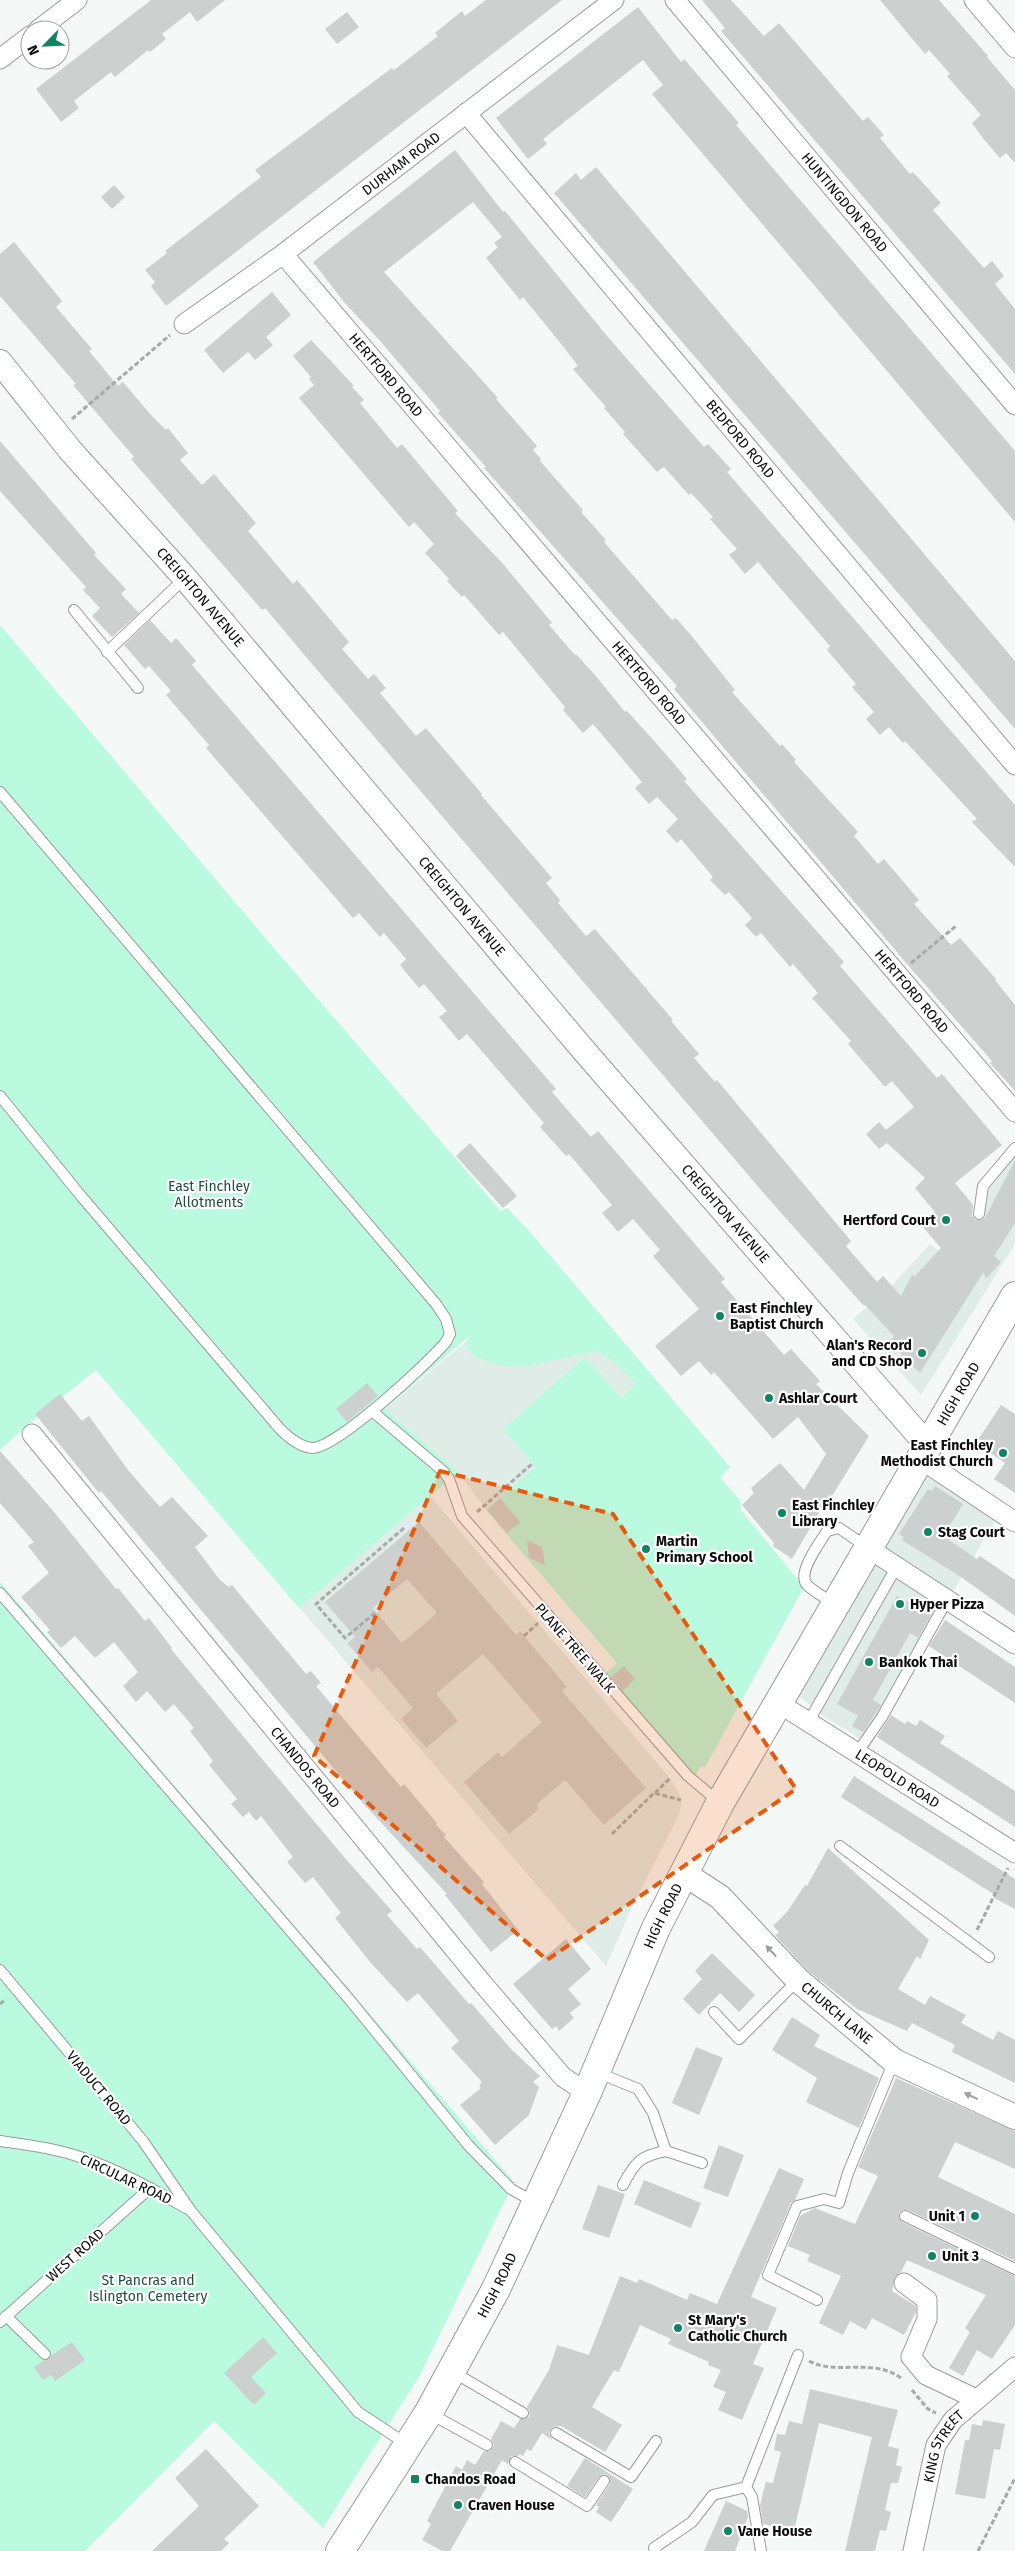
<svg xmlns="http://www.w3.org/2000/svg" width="1015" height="2551" viewBox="0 0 1015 2551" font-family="'Fira Sans',sans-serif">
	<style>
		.built { fill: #e0ece7 }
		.green { fill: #bafadf }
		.building { fill: #ccd0ce; fill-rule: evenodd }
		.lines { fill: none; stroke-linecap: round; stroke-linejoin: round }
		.service-casing { stroke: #989c9a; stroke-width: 12 }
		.minor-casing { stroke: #989c9a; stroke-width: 21 }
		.tertiary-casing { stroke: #989c9a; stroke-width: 26 }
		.primary-casing { stroke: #989c9a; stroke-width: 30 }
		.path { stroke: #a6aaa9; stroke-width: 3; stroke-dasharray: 5 2.5; stroke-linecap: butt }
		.service { stroke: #fff; stroke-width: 10 }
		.minor { stroke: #fff; stroke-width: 19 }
		.tertiary { stroke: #fff; stroke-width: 24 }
		.primary { stroke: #fff; stroke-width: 28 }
		.oneway { fill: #9d9e9e }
		.marked { fill: #e8590c; fill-opacity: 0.2; stroke: #e8590c; stroke-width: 4; stroke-dasharray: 10 6; stroke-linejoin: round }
		.poi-dot { fill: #0f8463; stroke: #fff; stroke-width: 2 }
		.labels { text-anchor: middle; stroke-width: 4.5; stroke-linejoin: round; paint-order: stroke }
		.street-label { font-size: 14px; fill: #0b0c0c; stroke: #fff }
		.park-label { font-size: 14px; fill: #1f4e3d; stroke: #fff }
		.poi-label { font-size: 14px; font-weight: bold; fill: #0b0c0c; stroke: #fff; text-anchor: start }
	</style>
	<rect width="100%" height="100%" fill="#f4f9f7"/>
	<!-- built -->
	<g class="built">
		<path d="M1013 1153 1015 1155V1244L921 1395 853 1319 892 1285 930 1244 951 1262 974 1214 977 1183Z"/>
		<path d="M558 1265 730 1467 720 1477 741 1502 705 1767 701 1766 695 1776 617 1663 486 1510 458 1472 385 1409Z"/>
		<path d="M929 1475 995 1521 864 1741 823 1716 799 1696 833 1632Z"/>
		<path d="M430 1496 670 1778 680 1795 681 1805 678 1817 632 1907 606 1966 299 1607Z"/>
	</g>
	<!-- green -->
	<g class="green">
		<path d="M0 625 279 954 501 1211 507 1208 530 1232 730 1467 720 1477 741 1502 740 1509 804 1587 705 1767 701 1766 695 1776 605 1674 617 1663 486 1510 536 1467 503 1429 585 1357 621 1398 636 1384 618 1365 598 1351 531 1365 503 1366 473 1356 466 1344 471 1335 461 1343 385 1409 458 1472 299 1608 96 1370 31 1422 0 1450Z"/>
		<path d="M0 1582 514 2182 420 2375 323 2528 214 2421 85 2551H0Z"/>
	</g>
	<!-- building -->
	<g class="building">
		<path d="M151 0H225L197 22 190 12 162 34 166 39 150 52 148 50 115 77 111 72 74 101 79 108 61 122 36 89Z"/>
		<path d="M486 0H562L166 306 151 286 155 282 145 270 167 253 165 251 261 177 255 170 392 68 394 70 438 36 435 33 462 11 465 16Z"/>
		<path d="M702 0H731L764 36 779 23 863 121 868 117 884 135 880 138 910 174 913 172 941 203 933 210 984 268 992 261 1004 276 995 284 1015 309V374L721 31 725 28Z"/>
		<path d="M880 0H939L988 56 987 57 1015 90V163L1006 153 1000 158 982 137 972 123 981 115 947 76 950 74 929 50 925 54Z"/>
		<path d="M638 7 681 62 684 59 739 123 736 125 1015 451V522L652 94 663 85 643 60 543 139 547 144 528 159 496 118Z"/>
		<path d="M347 12 359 27 337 44 325 29Z"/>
		<path d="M455 150 503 212 505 211 607 336 704 447 708 444 731 469 727 472 1015 805V867L972 822 977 819 905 741 903 743 889 727 880 735 866 719 874 712 852 687 856 684 827 650 830 646 758 562 745 574 729 555 737 549 710 519 713 517 691 493 689 495 664 467 657 472 623 434 625 432 604 408 606 407 573 369 578 366 566 350 523 297 520 300 486 258 498 247 494 243 502 237 473 202 384 272 498 398 496 399 537 446 533 450 541 459 540 461 583 510 581 512 606 540 604 542 672 620 676 618 690 634 735 690 732 692 780 746 782 744 796 760 794 762 858 832 854 836 878 864 884 859 919 900 914 904 951 945 960 938 996 979 995 980 1015 1005V1091L990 1063 992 1061 913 971 674 689 677 686 484 468 486 467 438 413 440 411 381 342 344 302 313 262Z"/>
		<path d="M596 167 1015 661V729L554 193 576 173 581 180Z"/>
		<path d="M114 185 125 197 112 209 101 197Z"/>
		<path d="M14 242 62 301 56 307 92 349 89 351 118 386 123 382 151 415 166 430 168 428 188 453 180 460 202 485 214 474 256 523 248 531 293 584 297 580 349 642 342 649 368 679 374 674 386 688 380 693 416 736 426 728 482 794 481 795 552 878 546 883 560 900 558 903 586 936 595 929 673 1020 671 1021 699 1054 694 1058 715 1082 717 1080 851 1241 846 1246 877 1282 883 1276 901 1296 912 1275 915 1276 941 1248 921 1225 935 1212 915 1188 925 1178 887 1143 879 1149 866 1134 879 1122 886 1130 914 1107 892 1081 885 1087 848 1044 851 1041 812 998 818 993 793 964 790 967 761 933 756 937 745 925 752 918 729 892 725 895 710 880 713 877 681 839 677 843 666 831 678 819 657 797 649 804 635 788 642 782 593 724 583 733 563 710 565 707 503 632 499 635 464 595 462 597 447 581 449 579 425 553 434 544 414 522 409 527 299 398 314 385 309 379 311 377 293 356 311 340 330 360 354 386 352 387 364 400 360 403 397 448 402 444 458 511 455 513 504 565 552 623 549 625 575 655 576 654 595 675 625 712 626 710 657 744 687 779 684 781 844 962 840 966 937 1078 942 1074 1002 1145 955 1183 973 1205 972 1216 975 1220H981L985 1218 1015 1160V1223L994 1256 1001 1262 987 1278 983 1273 920 1373 890 1343 894 1336 865 1305 864 1306 767 1197 307 658 265 608 262 610 131 459 134 457 73 385 76 384 0 296V254Z"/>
		<path d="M272 292 291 315 266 337 273 345 255 360 248 352 223 373 204 350Z"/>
		<path d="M0 441 96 553 94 555 126 589 121 594 139 613 112 637 92 616 100 608 83 590 86 587 0 491Z"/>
		<path d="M150 620 171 643 176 638 196 661 192 665 556 1089 552 1092 591 1137 598 1131 725 1279 721 1282 784 1355 791 1349 820 1381 816 1384 869 1436 832 1496 830 1494 792 1559 773 1546 774 1543 742 1505 754 1493 751 1488 780 1463 804 1490 826 1454 798 1417 773 1439 714 1372 711 1375 699 1361 681 1376 655 1346 699 1309 653 1256 660 1250 633 1219 618 1232 602 1213 612 1205 569 1154 566 1156 540 1127 544 1123 467 1034 459 1041 439 1017 447 1011 424 984 419 988 400 965 406 959 384 933 380 937 359 913 353 918 206 748 209 745 166 695 171 691 149 666 145 669 124 645Z"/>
		<path d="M470 1143 517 1196 503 1208 456 1156Z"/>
		<path d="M367 1383 378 1396 347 1422 336 1409Z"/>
		<path d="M60 1394 82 1421 89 1416 128 1470 160 1507 172 1497 208 1536 195 1547 220 1580 229 1587 232 1585 306 1674 311 1671 321 1683 316 1686 401 1787 404 1784 437 1823 436 1825 446 1835 444 1837 484 1882 482 1884 518 1930 491 1952 445 1895 447 1894 362 1802 134 1530 101 1491 99 1493 35 1414Z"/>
		<path d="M1001 1405 1015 1414V1493L994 1479 1005 1463 976 1443Z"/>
		<path d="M0 1451 54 1512 116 1589 118 1588 145 1621 149 1618 172 1648 171 1649 243 1736 344 1857 392 1911 387 1915 417 1949 420 1947 469 2004 471 2003 512 2050 540 2076 533 2082 539 2087 529 2115 495 2145 460 2105 481 2088 479 2085 482 2082 451 2048 459 2041 418 1993 407 2002 370 1962 335 1918 341 1913 313 1877 305 1883 287 1862 293 1857 261 1816 256 1821 249 1812 243 1817 231 1804 237 1799 209 1765 213 1761 190 1731 194 1728 174 1704 165 1712 147 1691 136 1702 123 1686 138 1672 114 1642 95 1658 75 1636 61 1648 47 1632 50 1630 21 1597 49 1573 28 1546 34 1542 0 1503Z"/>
		<path d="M935 1486 963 1504 950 1525 957 1530 950 1541 977 1559 980 1556 1015 1580V1616L964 1579 902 1540 904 1537 899 1534 928 1489 932 1491Z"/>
		<path d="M500 1498 520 1522 507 1533 487 1510Z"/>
		<path d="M419 1522 516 1635 520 1631 567 1687 562 1691 646 1788 604 1825 565 1780 537 1804 538 1810 509 1834 464 1782 498 1752 502 1757 542 1722 483 1654 436 1694 458 1721 426 1748 401 1719 413 1708 378 1667 372 1672 347 1643 355 1637 325 1602ZM407 1579 437 1613 402 1643 373 1608Z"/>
		<path d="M527 1540 542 1547 545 1565 529 1558Z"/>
		<path d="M897 1596 931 1615 918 1638 910 1633 873 1700 881 1705 863 1732 852 1726 858 1716 837 1704Z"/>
		<path d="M945 1620 1015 1667V1703L929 1646Z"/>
		<path d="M624 1666 635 1679 623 1691 611 1677Z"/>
		<path d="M891 1715 905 1724 907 1721 916 1726 920 1720 945 1736 940 1743 1015 1791V1827L877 1737Z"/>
		<path d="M854 1776 1015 1879V1909L994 1898 995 1895 841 1797Z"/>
		<path d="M828 1848 929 1940 920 1959 917 1956 898 1989 925 2005 930 1996 966 2015 961 2023 993 2040 998 2031 1015 2040V2083L952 2052 955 2045 912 2023 907 2031 857 2009 807 1970 775 1935 779 1932 773 1926 787 1912 805 1885 807 1886Z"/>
		<path d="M566 1939 591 1969 568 1989 581 2004 570 2013 574 2018 559 2031 556 2026 552 2029 513 1984Z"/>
		<path d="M712 1953 755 1995 739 2012 720 1993 699 2015 683 1999 702 1979 695 1971Z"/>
		<path d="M792 2017 820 2035 814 2046 879 2078 859 2128 806 2102 817 2078 772 2050Z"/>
		<path d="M696 2047 723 2058 699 2115 672 2103Z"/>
		<path d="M896 2078 1015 2131V2169L955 2142 938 2177 1015 2214V2261L908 2210H902L899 2213 902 2222 1015 2276V2325L992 2359 977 2350 963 2376 949 2368 970 2332 965 2328 986 2295 907 2260 901 2272 895 2277 892 2291 916 2306V2312L904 2335 872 2318 866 2330 850 2321 843 2335 819 2323 841 2276 807 2261 810 2255 788 2246 800 2216 815 2208 855 2224 878 2176 858 2167Z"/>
		<path d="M719 2145 744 2155 728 2197 703 2188Z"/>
		<path d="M779 2168 804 2179 795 2200 791 2203 751 2297 777 2308 753 2364 764 2368 742 2420 718 2410 726 2392 713 2387 721 2370 708 2365 709 2362 668 2344 671 2339 640 2325 619 2372 614 2370 592 2407 622 2425 605 2452 561 2426 553 2427 549 2432 552 2440 542 2433 531 2451 527 2449 523 2456 520 2454 518 2456H511L508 2464 502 2460 450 2551H442L422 2540 431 2524 427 2521 456 2466 462 2470 467 2460 475 2465 484 2451H491L494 2445 491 2439 501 2421 514 2428 520 2419 529 2417 530 2413 527 2407 549 2370 557 2345 589 2355 620 2276 637 2283 639 2279 687 2300 690 2293 717 2304Z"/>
		<path d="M644 2180 701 2203 691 2228 634 2204Z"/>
		<path d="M598 2185 625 2194 609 2238 582 2229Z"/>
		<path d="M263 2337 277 2353 251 2377 266 2393 254 2405 224 2373Z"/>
		<path d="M72 2342 85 2360 55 2381 51 2375 43 2380 34 2367Z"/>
		<path d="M810 2389 898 2410 888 2446 899 2449 896 2465 902 2467 898 2483H891L885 2510 891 2512 886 2531 880 2530 875 2551H845L872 2437 819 2423 794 2531 763 2524 760 2506 764 2489 766 2482 773 2483 781 2452 774 2450 777 2434 785 2435 789 2421 802 2424Z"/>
		<path d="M983 2420 1005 2424 1000 2450 994 2449 985 2499 955 2494 965 2440H969L972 2424 982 2426Z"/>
		<path d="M206 2449 259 2506 224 2539 229 2543 221 2551H152L199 2506 175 2478Z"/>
		<path d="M585 2458 633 2489 611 2522 596 2512 599 2507 596 2505 610 2484 608 2476 604 2474 599 2477 585 2497 567 2486Z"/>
		<path d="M726 2501 747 2511 748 2517 735 2551H704Z"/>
	</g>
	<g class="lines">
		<!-- service casing -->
		<g class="service-casing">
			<g id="service">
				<path d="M74 610 138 688"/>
				<path d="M107 652 185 578"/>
				<path d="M0 792 436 1304 446 1319 450 1334 446 1342C428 1363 336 1449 312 1448 300 1447 289 1438 280 1429L81 1196 0 1096"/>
				<path d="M979 1214 983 1186 1015 1148"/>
				<path d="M372 1411 444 1472 449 1479 462 1516 688 1776 720 1803"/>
				<path d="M0 1593 349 1999 469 2146 511 2189 534 2202"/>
				<path d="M834 1604C826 1598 816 1593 808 1586 795 1574 820 1543 827 1531L839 1528 867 1547"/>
				<path d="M809 1721 897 1566"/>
				<path d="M857 1753 882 1717 947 1600"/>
				<path d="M840 1846 989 1957"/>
				<path d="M0 1970 143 2141 191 2211 358 2412 408 2445"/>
				<path d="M714 2012 739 2039 798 1980"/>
				<path d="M596 2072 638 2089 653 2113 666 2151 702 2163"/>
				<path d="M0 2141C27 2145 54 2148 80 2157 117 2169 154 2190 188 2209"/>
				<path d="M623 2185C635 2162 640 2156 666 2151"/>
				<path d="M905 2216 1015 2269"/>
				<path d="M817 2300 768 2275 797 2206 824 2199 839 2203 848 2173 894 2061"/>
				<path d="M6 2316 45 2354"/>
				<path d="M0 2322 150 2188"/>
				<path d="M453 2372 523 2413"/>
				<path d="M429 2413 487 2445"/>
				<path d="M556 2433 631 2477 656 2441"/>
				<path d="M515 2462 587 2506 604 2481"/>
				<path d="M746 2487 798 2355"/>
				<path d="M655 2551 654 2548 692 2522 713 2495 746 2487 752 2497 761 2551"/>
			</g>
		</g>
		<!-- minor casing -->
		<g class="minor-casing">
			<g id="minor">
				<path id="s1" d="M675 0 1015 405"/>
				<path d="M974 0 1015 48"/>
				<path d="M38 30 77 0"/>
				<path d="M0 59 30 36"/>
				<path id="s2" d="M466 113 1015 765"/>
				<path id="s3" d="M283 254 1015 1112"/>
				<path id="s4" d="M184 324 283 254 614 0"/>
				<path id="s5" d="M32 1434 483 1984 563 2077 587 2093"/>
				<path d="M922 1460 1015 1522"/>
				<path d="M868 1548 1015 1644"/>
				<path id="s6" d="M780 1704 1015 1853"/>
				<path d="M904 2283 927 2300V2319L911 2357 926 2375 976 2399"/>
				<path id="s7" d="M913 2551 936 2445 953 2420 1015 2367"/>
			</g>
		</g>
		<!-- tertiary casing -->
		<g class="tertiary-casing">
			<g id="tertiary">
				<path id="s8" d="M0 362 70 450 185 578 586 1053 929 1447"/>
				<path id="s9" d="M683 1873 720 1897 798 1980 894 2061 1015 2117"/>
			</g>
		</g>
		<!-- primary casing -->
		<g class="primary-casing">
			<g id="primary">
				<path id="s10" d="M340 2551 429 2412 496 2289 587 2093 656 1928 720 1803 1015 1296"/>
			</g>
		</g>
		<!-- path -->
		<g class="path">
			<path d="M72 419 170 335"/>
			<path d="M911 963 956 926"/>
			<path d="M477 1512 533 1463"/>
			<path d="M375 1613 345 1638 316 1604 404 1528"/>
			<path d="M524 1636 538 1623"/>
			<path d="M655 1793 670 1778"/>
			<path d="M612 1834 654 1793 681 1800"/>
			<path d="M977 1930 1008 1868"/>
			<path d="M0 2004 6 1999"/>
			<path d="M809 2361C838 2376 872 2357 901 2378"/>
			<path d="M912 2390 928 2409 936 2413"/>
			<path d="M978 2551 1015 2478"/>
		</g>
		<!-- service -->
		<use href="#service" class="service"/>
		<!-- minor -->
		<use href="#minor" class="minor"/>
		<!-- tertiary -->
		<use href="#tertiary" class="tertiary"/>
		<!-- primary -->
		<use href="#primary" class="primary"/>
	</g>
	<!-- one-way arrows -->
	<defs><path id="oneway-solid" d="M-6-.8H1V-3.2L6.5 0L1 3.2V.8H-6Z" transform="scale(1.25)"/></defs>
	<g class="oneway">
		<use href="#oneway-solid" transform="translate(771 1951) rotate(-133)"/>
		<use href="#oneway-solid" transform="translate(971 2096) rotate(-155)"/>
	</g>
	<!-- marked area -->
	<path class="marked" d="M440 1471 613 1514 796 1789 547 1960 314 1756Z"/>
	<!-- markers -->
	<g class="poi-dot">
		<circle cx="946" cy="1220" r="5"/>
		<circle cx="720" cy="1316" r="5"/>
		<circle cx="922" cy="1353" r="5"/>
		<circle cx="769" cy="1398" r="5"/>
		<circle cx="1003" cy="1453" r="5"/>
		<circle cx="782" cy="1513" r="5"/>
		<circle cx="928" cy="1532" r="5"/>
		<circle cx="646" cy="1549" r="5"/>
		<circle cx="900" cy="1604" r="5"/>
		<circle cx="869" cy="1662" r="5"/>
		<circle cx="975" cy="2216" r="5"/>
		<circle cx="932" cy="2256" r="5"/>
		<circle cx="678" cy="2328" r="5"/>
		<rect x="410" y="2474" width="10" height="10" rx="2.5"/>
		<circle cx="458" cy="2505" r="5"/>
		<circle cx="728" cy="2531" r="5"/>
	</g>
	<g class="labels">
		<!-- street labels -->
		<g class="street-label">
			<text dy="5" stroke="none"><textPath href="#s4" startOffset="270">DURHAM ROAD</textPath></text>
			<text dy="5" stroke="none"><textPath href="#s1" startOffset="264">HUNTINGDON ROAD</textPath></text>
			<text dy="5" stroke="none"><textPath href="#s3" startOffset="159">HERTFORD ROAD</textPath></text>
			<text dy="5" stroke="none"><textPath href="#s2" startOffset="426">BEDFORD ROAD</textPath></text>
			<text dy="5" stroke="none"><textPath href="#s8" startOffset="309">CREIGHTON AVENUE</textPath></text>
			<text dy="5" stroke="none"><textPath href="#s3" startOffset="564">HERTFORD ROAD</textPath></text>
			<text dy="5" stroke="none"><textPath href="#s8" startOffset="714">CREIGHTON AVENUE</textPath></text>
			<text dy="5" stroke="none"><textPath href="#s3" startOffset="969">HERTFORD ROAD</textPath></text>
			<text dy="5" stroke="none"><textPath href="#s8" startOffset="1119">CREIGHTON AVENUE</textPath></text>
			<text dy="5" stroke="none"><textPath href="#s10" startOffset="1314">HIGH ROAD</textPath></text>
			<text transform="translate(575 1648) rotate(49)" y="5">PLANE TREE WALK</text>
			<text dy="5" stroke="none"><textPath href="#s5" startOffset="431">CHANDOS ROAD</textPath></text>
			<text dy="5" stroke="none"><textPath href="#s6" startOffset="139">LEOPOLD ROAD</textPath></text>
			<text dy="5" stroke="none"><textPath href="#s10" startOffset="714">HIGH ROAD</textPath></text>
			<text dy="5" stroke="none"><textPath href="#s9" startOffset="209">CHURCH LANE</textPath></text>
			<text transform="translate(99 2088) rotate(50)" y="5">VIADUCT ROAD</text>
			<text transform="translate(126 2179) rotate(25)" y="5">CIRCULAR ROAD</text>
			<text transform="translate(75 2255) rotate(-42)" y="5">WEST ROAD</text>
			<text dy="5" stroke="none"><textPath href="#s10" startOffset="309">HIGH ROAD</textPath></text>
			<text dy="5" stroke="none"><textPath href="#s7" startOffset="110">KING STREET</textPath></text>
		</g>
		<!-- park labels -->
		<g class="park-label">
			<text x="209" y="1191">East Finchley<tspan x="209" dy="16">Allotments</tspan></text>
			<text x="148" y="2285">St Pancras and<tspan x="148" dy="16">Islington Cemetery</tspan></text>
		</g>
		<!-- poi labels -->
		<g class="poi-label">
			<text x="936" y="1225" text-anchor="end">Hertford Court</text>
			<text x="730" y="1313">East Finchley<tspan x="730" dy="16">Baptist Church</tspan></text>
			<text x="912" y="1350" text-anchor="end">Alan's Record<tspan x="912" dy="16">and CD Shop</tspan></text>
			<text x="779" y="1403">Ashlar Court</text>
			<text x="993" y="1450" text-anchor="end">East Finchley<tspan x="993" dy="16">Methodist Church</tspan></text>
			<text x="792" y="1510">East Finchley<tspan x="792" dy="16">Library</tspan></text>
			<text x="938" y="1537">Stag Court</text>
			<text x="656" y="1546">Martin<tspan x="656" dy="16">Primary School</tspan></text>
			<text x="910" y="1609">Hyper Pizza</text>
			<text x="879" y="1667">Bankok Thai</text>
			<text x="965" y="2221" text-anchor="end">Unit 1</text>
			<text x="942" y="2261">Unit 3</text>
			<text x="688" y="2325">St Mary's<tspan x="688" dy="16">Catholic Church</tspan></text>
			<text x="425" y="2484">Chandos Road</text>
			<text x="468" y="2510">Craven House</text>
			<text x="738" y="2536">Vane House</text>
		</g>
	</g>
	<!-- north arrow -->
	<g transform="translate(45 45) rotate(246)"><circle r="24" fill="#ffffff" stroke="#9d9e9e"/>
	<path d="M0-4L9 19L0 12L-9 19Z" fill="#0f8463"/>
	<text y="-8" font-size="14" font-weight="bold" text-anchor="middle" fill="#0b0c0c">N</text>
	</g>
</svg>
